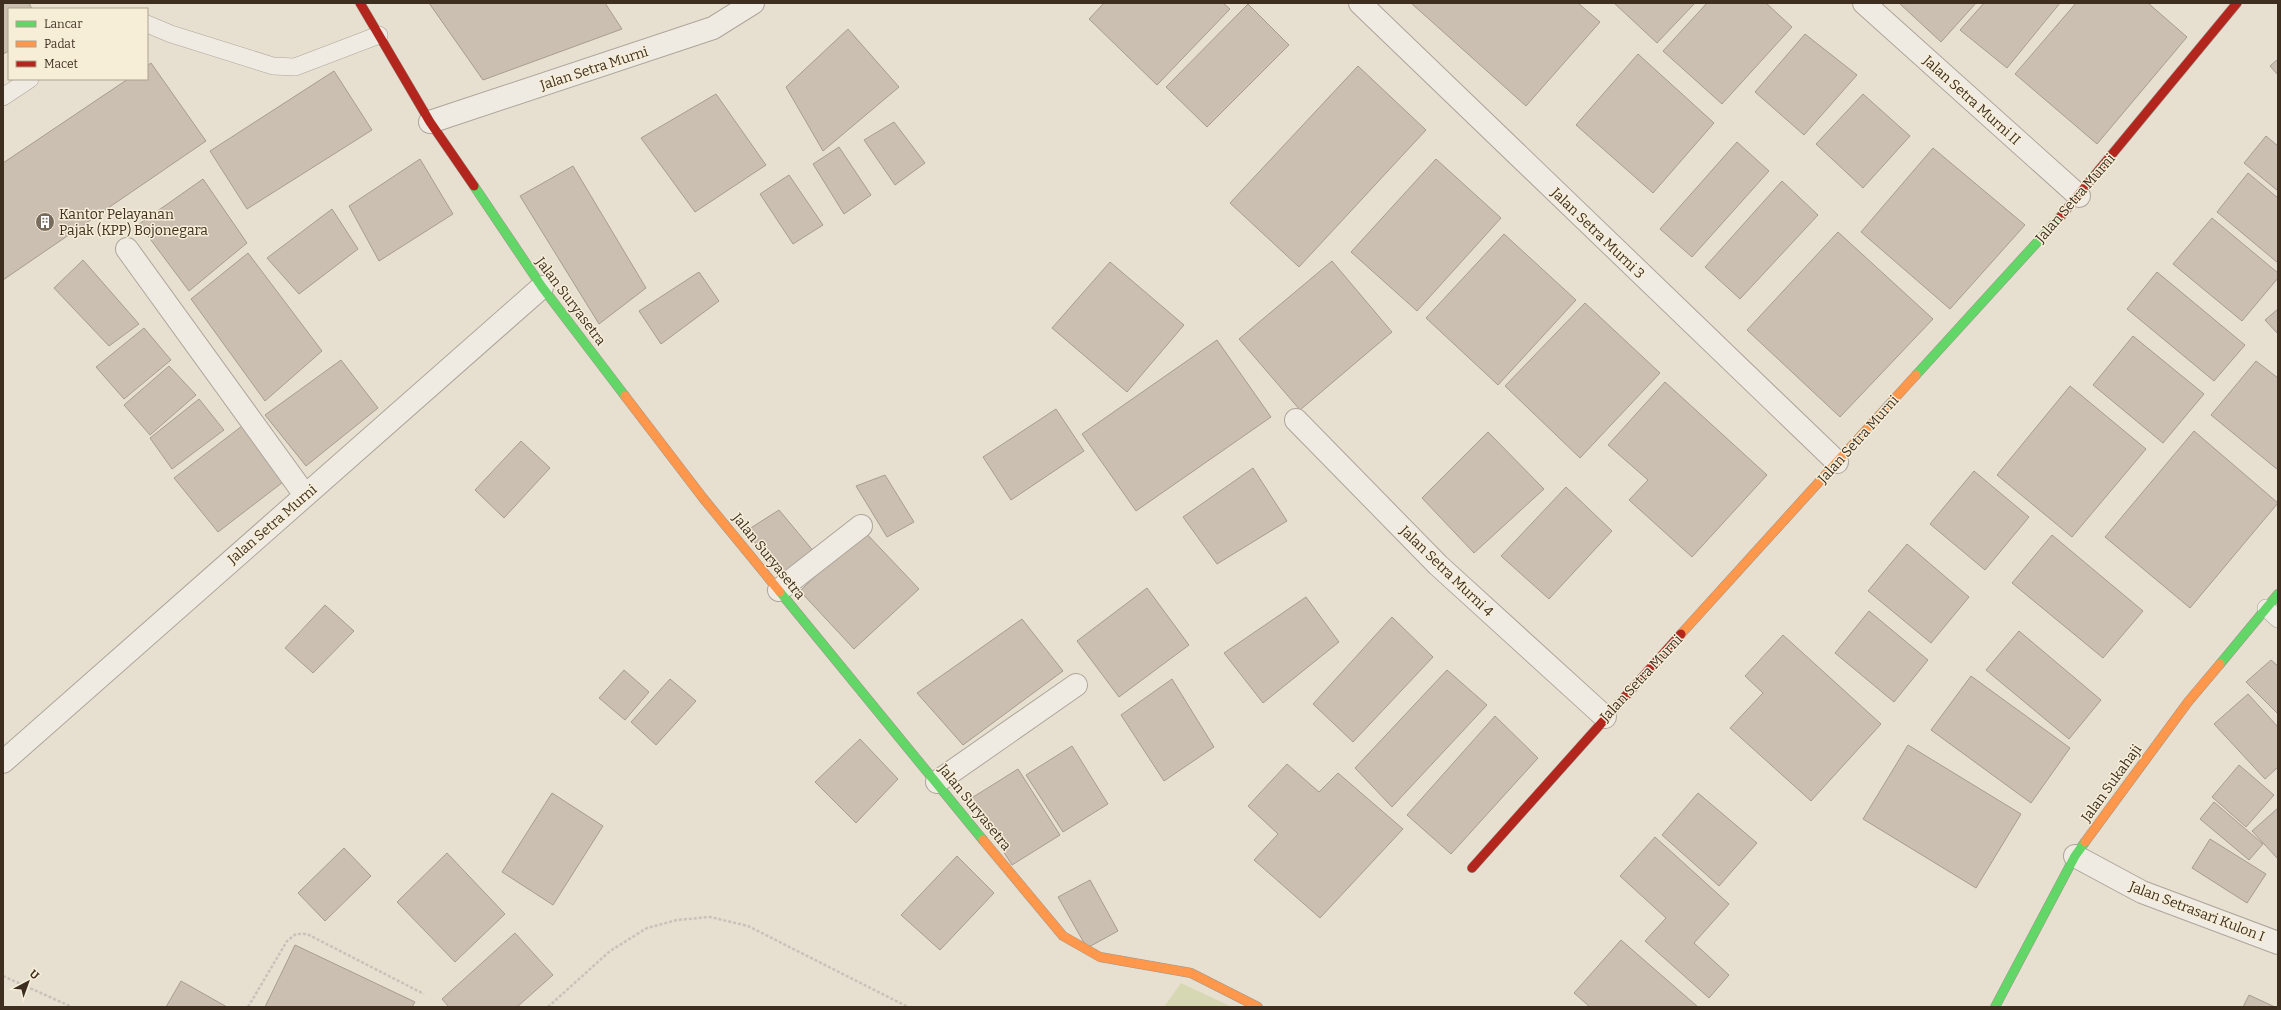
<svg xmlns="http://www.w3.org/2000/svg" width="2281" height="1010" viewBox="0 0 2281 1010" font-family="Bitter,serif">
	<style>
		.green { fill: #d6d7b3 }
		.building { fill: #cbbfb2; stroke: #a89c90 }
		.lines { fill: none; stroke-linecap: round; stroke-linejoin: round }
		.lane-casing { stroke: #ada599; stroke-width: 18 }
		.street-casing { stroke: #ada599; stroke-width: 24 }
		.fast-casing { stroke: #9c958a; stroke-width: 10 }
		.slow-casing { stroke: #9c958a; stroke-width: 10 }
		.jam-casing { stroke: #9c958a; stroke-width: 10 }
		.path { stroke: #c8c2b9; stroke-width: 2.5; stroke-dasharray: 3 2; stroke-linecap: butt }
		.lane { stroke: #efebe3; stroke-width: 17 }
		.street { stroke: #efebe3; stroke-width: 22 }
		.fast { stroke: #63d668; stroke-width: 9 }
		.slow { stroke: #ff974d; stroke-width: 9 }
		.jam { stroke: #b3261e; stroke-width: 9 }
		.labels { text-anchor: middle; stroke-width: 3; stroke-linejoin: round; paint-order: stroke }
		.street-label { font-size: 14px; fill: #3d2e20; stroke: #f7eed8 }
		.poi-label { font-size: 14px; fill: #3d2e20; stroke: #f7eed8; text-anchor: start }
	</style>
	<rect width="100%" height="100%" fill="#e7e0d1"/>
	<!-- green -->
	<path class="green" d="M1181 983 1232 1007H1164Z"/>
	<!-- building -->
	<g class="building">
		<path d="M3 3H29L32 9H9V51L3 54Z"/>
		<path d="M429 3H605L622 29 483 80Z"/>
		<path d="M1104 3H1223L1230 9 1157 85 1089 19Z"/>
		<path d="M1411 3H1578L1600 22 1526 106Z"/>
		<path d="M1614 3H1695L1657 43Z"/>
		<path d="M1707 3H1766L1792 27 1722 104 1663 51Z"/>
		<path d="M1899 3H1976L1941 42Z"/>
		<path d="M1984 3H2060L2007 68 1960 30Z"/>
		<path d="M2076 3H2148L2187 37 2097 144 2015 74Z"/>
		<path d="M1248 4 1289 45 1207 127 1166 87Z"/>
		<path d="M848 29 899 87 823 151 786 87Z"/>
		<path d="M1805 34 1857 75 1804 135 1755 92Z"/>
		<path d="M1638 54 1714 123 1653 193 1576 125Z"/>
		<path d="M2278 59V75L2270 66Z"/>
		<path d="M151 63 206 141 3 280V163L128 79H147V66Z"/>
		<path d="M1358 66 1426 130 1299 267 1230 203Z"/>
		<path d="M334 71 372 130 247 209 210 151Z"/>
		<path d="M716 94 766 165 695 212 641 138Z"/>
		<path d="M1863 94 1910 136 1863 188 1816 144Z"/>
		<path d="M894 122 925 163 895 185 864 140Z"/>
		<path d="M2266 136 2278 146V191L2244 163Z"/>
		<path d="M1737 142 1769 171 1692 257 1660 229Z"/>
		<path d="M839 147 871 195 844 214 813 164Z"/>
		<path d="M1933 148 2025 225 1950 309 1861 232Z"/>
		<path d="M420 159 453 214 379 261 349 206Z"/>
		<path d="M1436 159 1501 218 1417 311 1351 252Z"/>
		<path d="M573 166 646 288 599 324 520 196Z"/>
		<path d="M2248 173 2278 198V263L2217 212Z"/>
		<path d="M789 175 823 225 793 244 760 194Z"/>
		<path d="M203 179 247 243 189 291 139 224Z"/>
		<path d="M1782 181 1818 215 1740 299 1705 267Z"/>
		<path d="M332 209 358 249 299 294 267 258Z"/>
		<path d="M2212 218 2278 273V278L2242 321 2173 264Z"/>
		<path d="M1838 232 1933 319 1840 417 1747 330Z"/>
		<path d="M1504 234 1576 300 1498 385 1426 318Z"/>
		<path d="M248 253 322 351 265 401 191 299Z"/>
		<path d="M83 260 139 324 109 346 54 288Z"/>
		<path d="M1332 261 1392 332 1300 410 1239 339Z"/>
		<path d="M1110 262 1184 325 1127 392 1052 328Z"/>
		<path d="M699 272 719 301 661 344 639 311Z"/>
		<path d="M2157 272 2245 345 2214 381 2127 309Z"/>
		<path d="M1585 303 1660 373 1580 458 1505 386Z"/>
		<path d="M2278 309V334L2265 320Z"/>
		<path d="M144 328 171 360 124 399 96 367Z"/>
		<path d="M2133 336 2204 394 2163 443 2093 385Z"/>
		<path d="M1217 340 1271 417 1136 511 1082 434Z"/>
		<path d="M341 360 378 408 306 466 265 415Z"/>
		<path d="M2256 361 2278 378V470L2211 415Z"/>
		<path d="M169 366 196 395 150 435 124 405Z"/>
		<path d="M1665 382 1767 475 1692 557 1629 500 1648 480 1608 445Z"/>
		<path d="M2070 386 2146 449 2072 537 1997 475Z"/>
		<path d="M199 399 224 430 172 469 150 438Z"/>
		<path d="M1056 409 1084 451 1011 500 983 457Z"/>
		<path d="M242 426 287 479 218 532 174 478Z"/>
		<path d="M2194 431 2278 503 2190 608 2105 537Z"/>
		<path d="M1488 432 1544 489 1474 553 1422 498Z"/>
		<path d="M521 441 550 468 504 518 475 490Z"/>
		<path d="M1253 468 1287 521 1217 564 1183 517Z"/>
		<path d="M1974 471 2029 517 1985 570 1930 524Z"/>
		<path d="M885 475 914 522 887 537 856 486Z"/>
		<path d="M1566 487 1612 531 1549 599 1501 556Z"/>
		<path d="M779 510 815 553 782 577 746 531Z"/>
		<path d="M863 530 919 589 854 649 800 591Z"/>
		<path d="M2052 535 2143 611 2103 658 2012 583Z"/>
		<path d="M1907 544 1969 597 1931 643 1868 591Z"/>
		<path d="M1147 588 1189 645 1119 697 1077 641Z"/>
		<path d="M1306 597 1339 642 1263 703 1224 653Z"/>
		<path d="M325 605 354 631 313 673 285 648Z"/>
		<path d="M1869 611 1928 660 1894 702 1835 653Z"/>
		<path d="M1392 617 1433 657 1353 742 1313 704Z"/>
		<path d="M1022 619 1063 671 963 745 917 693Z"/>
		<path d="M2019 631 2101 700 2069 739 1986 670Z"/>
		<path d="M1783 635 1881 724 1811 801 1730 728 1763 693 1745 676Z"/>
		<path d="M2271 660 2278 666V714L2246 682Z"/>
		<path d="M624 670 649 692 625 720 599 698Z"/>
		<path d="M1447 670 1487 705 1392 807 1355 768Z"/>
		<path d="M1971 676 2070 748 2031 803 1931 730Z"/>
		<path d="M670 679 696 701 656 745 631 722Z"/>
		<path d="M1172 679 1214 747 1164 781 1121 715Z"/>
		<path d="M2248 694 2278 727V767L2265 779 2214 724Z"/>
		<path d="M1495 716 1538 758 1451 854 1407 815Z"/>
		<path d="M860 739 898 779 856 823 815 782Z"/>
		<path d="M1908 745 2021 814 1976 888 1863 819Z"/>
		<path d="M1072 746 1108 804 1063 832 1026 775Z"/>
		<path d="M1287 764 1319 792 1338 773 1403 829 1320 918 1254 860 1278 834 1248 806Z"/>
		<path d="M2239 765 2274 795 2246 827 2212 797Z"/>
		<path d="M1018 769 1060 835 1012 865 970 799Z"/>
		<path d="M552 793 603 826 553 905 502 872Z"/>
		<path d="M1698 793 1757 843 1719 886 1662 835Z"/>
		<path d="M2214 802 2263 844 2249 860 2200 819Z"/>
		<path d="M2278 808V859L2252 831Z"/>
		<path d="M1655 837 1729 904 1694 943 1729 975 1709 998 1645 941 1666 918 1620 876Z"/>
		<path d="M2210 839 2266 874 2247 903 2192 868Z"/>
		<path d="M344 848 371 876 325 921 298 893Z"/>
		<path d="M447 853 505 914 455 962 397 902Z"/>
		<path d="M957 856 994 893 940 950 901 915Z"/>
		<path d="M1090 880 1118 931 1087 948 1058 897Z"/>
		<path d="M515 933 553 975 517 1007H449L442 999Z"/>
		<path d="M1621 940 1698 1007H1590L1574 993Z"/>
		<path d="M295 945 415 1002 412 1007H265Z"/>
		<path d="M181 981 227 1007H166Z"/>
		<path d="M2249 995 2275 1007H2243Z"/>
	</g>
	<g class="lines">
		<!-- lane casing -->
		<g class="lane-casing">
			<g id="lane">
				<path d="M147 24 171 34 273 66 295 67 379 35"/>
				<path d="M3 97 30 79"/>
				<path d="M2266 608 2278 619"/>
			</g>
		</g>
		<!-- street casing -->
		<g class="street-casing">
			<g id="street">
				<path d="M1360 3 1837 462"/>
				<path d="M1864 3 2079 196"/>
				<path d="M430 122 713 28 753 3"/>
				<path d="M127 249 305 495"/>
				<path d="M1296 420 1438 565 1605 717"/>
				<path d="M779 590 861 526"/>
				<path d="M3 762 542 287"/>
				<path d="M937 782 1076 685"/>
				<path d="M2075 856 2142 892 2278 943"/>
			</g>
		</g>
		<!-- fast casing -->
		<g class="fast-casing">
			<g id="fast">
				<path d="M474 186 542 287 625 396"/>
				<path d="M1916 375 2061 216"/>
				<path d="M780 592 983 840"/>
				<path d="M2220 664 2278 594"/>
				<path d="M1995 1007 2075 856 2085 842"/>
			</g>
		</g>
		<!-- slow casing -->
		<g class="slow-casing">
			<g id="slow">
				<path d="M625 396 703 498 780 592"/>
				<path d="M1681 634 1916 375"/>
				<path d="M983 840 1063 936 1100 957 1191 973 1258 1007"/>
				<path d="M2085 842 2188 702 2220 664"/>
			</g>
		</g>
		<!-- jam casing -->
		<g class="jam-casing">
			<g id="jam">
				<path d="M360 3 430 122 474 186"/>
				<path d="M2061 216 2237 3"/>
				<path d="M1472 868 1681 634"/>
			</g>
		</g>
		<!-- path -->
		<g class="path">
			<path d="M3 976 72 1007"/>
			<path d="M248 1007 287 941 296 934H307L424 994"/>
			<path d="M548 1007 610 951 647 928 677 920 710 917 748 926 908 1007"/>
		</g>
		<!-- lane -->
		<use href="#lane" class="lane"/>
		<!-- street -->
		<use href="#street" class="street"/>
		<!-- fast -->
		<use href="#fast" class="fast"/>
		<!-- slow -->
		<use href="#slow" class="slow"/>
		<!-- jam -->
		<use href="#jam" class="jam"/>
	</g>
	<!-- icons -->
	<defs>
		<g id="building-disc" transform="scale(1)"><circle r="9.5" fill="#786c5e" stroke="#f7eed8"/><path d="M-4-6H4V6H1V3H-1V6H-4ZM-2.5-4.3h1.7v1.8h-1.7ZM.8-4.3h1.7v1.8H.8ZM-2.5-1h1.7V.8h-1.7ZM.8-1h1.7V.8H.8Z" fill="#fff"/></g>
	</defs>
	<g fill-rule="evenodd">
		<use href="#building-disc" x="45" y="222"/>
	</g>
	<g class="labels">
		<!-- street labels -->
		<g class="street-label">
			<text transform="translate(594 68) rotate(-18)" y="5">Jalan Setra Murni</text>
			<text transform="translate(1972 100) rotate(42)" y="5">Jalan Setra Murni II</text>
			<text transform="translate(2075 198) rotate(-49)" y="5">Jalan Setra Murni</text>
			<text transform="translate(1598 233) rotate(44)" y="5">Jalan Setra Murni 3</text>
			<text transform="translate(571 301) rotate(53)" y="5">Jalan Suryasetra</text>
			<text transform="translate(1858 439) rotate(-48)" y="5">Jalan Setra Murni</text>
			<text transform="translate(272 524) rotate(-41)" y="5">Jalan Setra Murni</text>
			<text transform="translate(769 556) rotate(51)" y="5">Jalan Suryasetra</text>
			<text transform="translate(1447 571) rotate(44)" y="5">Jalan Setra Murni 4</text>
			<text transform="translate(1641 678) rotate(-47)" y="5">Jalan Setra Murni</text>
			<text transform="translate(2111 783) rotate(-54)" y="5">Jalan Sukahaji</text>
			<text transform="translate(975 807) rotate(51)" y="5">Jalan Suryasetra</text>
			<text transform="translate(2197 911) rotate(21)" y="5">Jalan Setrasari Kulon I</text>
		</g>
		<!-- poi labels -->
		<g class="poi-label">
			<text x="59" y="219">Kantor Pelayanan<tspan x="59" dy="16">Pajak (KPP) Bojonegara</tspan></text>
		</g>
	</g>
	<!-- border -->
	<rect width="2281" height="1010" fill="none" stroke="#3d2e20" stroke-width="8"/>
	<!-- legend -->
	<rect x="8" y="8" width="140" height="72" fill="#f7eed8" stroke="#ada18e"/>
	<rect x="16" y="21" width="20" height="6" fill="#63d668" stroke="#ada18e"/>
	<text x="44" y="28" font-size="12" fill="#3d2e20">Lancar</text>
	<rect x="16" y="41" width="20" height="6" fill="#ff974d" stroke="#ada18e"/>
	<text x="44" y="48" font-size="12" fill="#3d2e20">Padat</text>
	<rect x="16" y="61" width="20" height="6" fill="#b3261e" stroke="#ada18e"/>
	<text x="44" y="68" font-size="12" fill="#3d2e20">Macet</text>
	<!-- north arrow -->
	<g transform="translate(28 982) rotate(41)" stroke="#f7eed8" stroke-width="3" paint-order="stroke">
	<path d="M0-3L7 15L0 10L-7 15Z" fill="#3d2e20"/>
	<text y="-6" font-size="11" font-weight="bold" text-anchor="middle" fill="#3d2e20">U</text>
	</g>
</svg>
